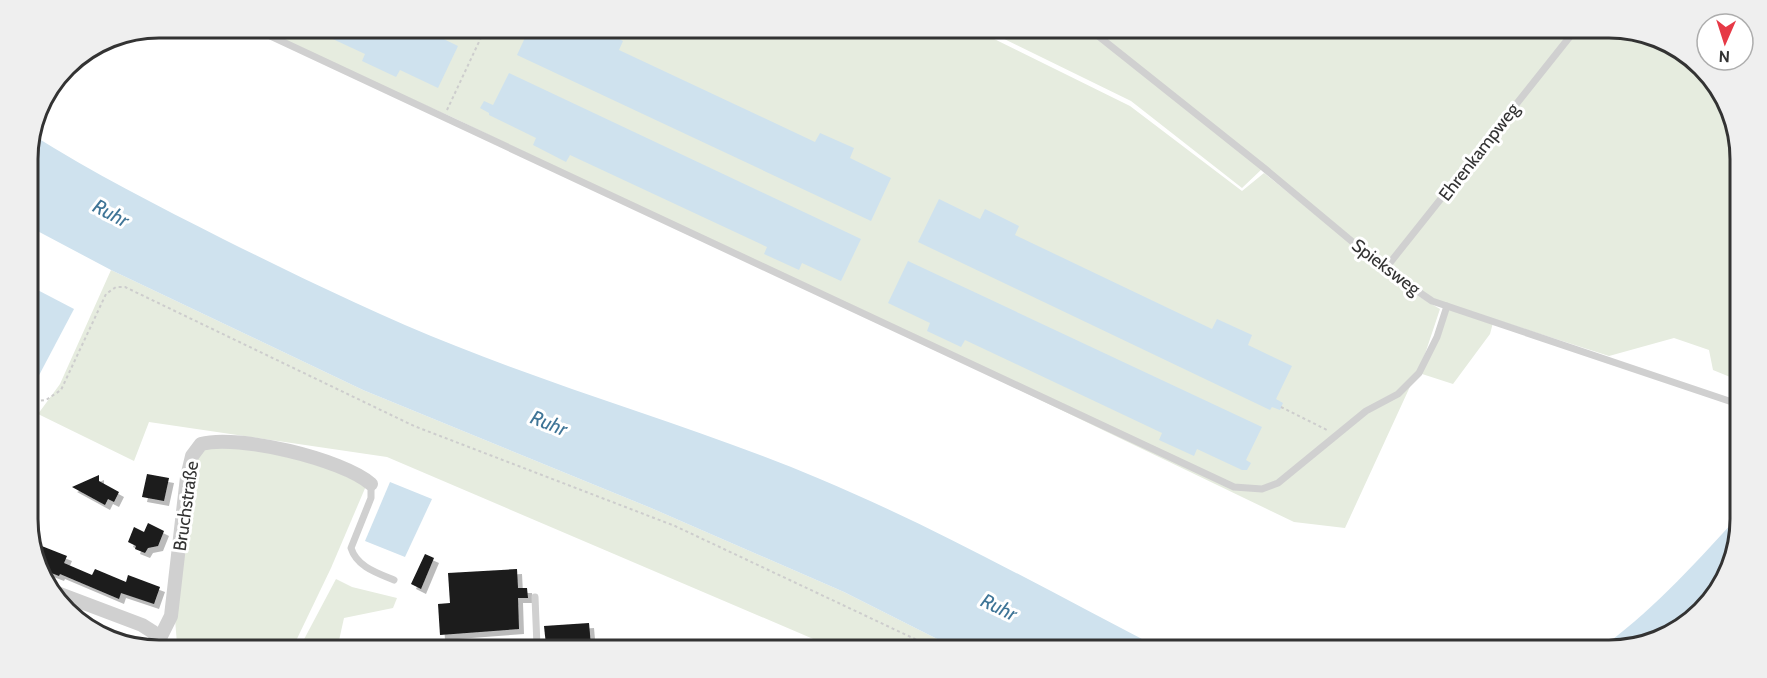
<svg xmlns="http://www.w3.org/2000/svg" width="1767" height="678" viewBox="0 0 1767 678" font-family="Cabin,sans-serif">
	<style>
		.green { fill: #e6ecdf }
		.water { fill: #cfe2ee }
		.building { fill: #1a1a1a; filter: url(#shadow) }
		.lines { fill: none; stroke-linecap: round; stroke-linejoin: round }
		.path { stroke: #cdcdcd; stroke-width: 2; stroke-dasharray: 3 3; stroke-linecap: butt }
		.service { stroke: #d0d0d0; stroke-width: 7 }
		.minor { stroke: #d0d0d0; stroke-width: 14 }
		.labels { text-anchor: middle; stroke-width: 6; stroke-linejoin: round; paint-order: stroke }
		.street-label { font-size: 18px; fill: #333; stroke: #fff }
		.water-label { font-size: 20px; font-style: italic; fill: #3f7597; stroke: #fff }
		.rim { fill: none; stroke: #333; stroke-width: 3 }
	</style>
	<defs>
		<filter id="shadow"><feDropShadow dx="5" dy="5" stdDeviation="0" flood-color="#0004"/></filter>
	</defs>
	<rect width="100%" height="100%" fill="#fff"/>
	<!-- green -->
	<g class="green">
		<path d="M250 27 978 31 1130 106 1242 191 1264 173 1410 291 1440 309 1425 354 1345 528 1294 522 454 118Z"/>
		<path d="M988 31 1651 34 1713 78 1739 141 1735 379 1713 370 1709 350 1674 338 1609 356 1494 319 1490 334 1453 384 1419 373 1446 307 1417 292 1263 168 1242 188 1131 101Z"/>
		<path d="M111 270 363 390 651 508 844 592 955 648 832 647 387 457 149 422 134 461 38 414 60 384Z"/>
		<path d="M225 446 291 456 322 465 366 486 331 568 294 645 177 644 175 619 192 471 200 450Z"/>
		<path d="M336 579 352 587 397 598 393 608 344 618 338 645H301Z"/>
	</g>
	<!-- water -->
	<g class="water">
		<path d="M309 28H421L458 46 438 88 400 70 396 77 362 61 365 54Z"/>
		<path d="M529 29H574L583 33 586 29H599L623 41 619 50 815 142 820 133 854 148 850 158 891 178 871 221 517 55Z"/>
		<path d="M509 73 861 239 841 281 802 263 799 270 764 254 767 247 570 155 566 162 533 145 536 138 489 115V113L480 108 484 101 493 105Z"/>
		<path d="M31 134C93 173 158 206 223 239 300 277 377 315 456 346 576 394 701 429 820 479 937 528 1049 591 1161 649L955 648 844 592 651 508 363 390 111 270 28 226 27 149Z"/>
		<path d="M939 199 980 219 985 209 1019 226 1015 235 1212 329 1217 319 1252 335 1248 345 1292 366 1276 399 1283 403 1280 410 1272 407 1270 410 918 242Z"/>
		<path d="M908 261 1262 427 1246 460 1251 463 1247 470H1242L1197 449 1194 456 1159 440 1162 433 965 340 961 347 927 331 930 323 888 303Z"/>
		<path d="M28 285 74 309 36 381 29 377Z"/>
		<path d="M390 482 432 499 405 557 365 541Z"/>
		<path d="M1734 521 1733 562 1688 624 1617 651H1597C1649 614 1691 568 1734 521Z"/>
	</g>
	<!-- building -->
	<g class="building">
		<path d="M147 474 169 478 164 501 142 497Z"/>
		<path d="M99 475V481L119 492 114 502 108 499 105 505 72 487Z"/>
		<path d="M148 523 164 531 158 546 148 548 145 553 135 549 136 546 128 542 134 527 144 532Z"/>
		<path d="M29 541 67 556 64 563 92 575 95 569 126 582 128 575 160 587 154 604 121 593 119 599 60 574 59 576 41 569Z"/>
		<path d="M425 554 434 558 421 589 411 584Z"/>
		<path d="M517 569 518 588H527L528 598H518L519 629 440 635 438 604 450 603 448 573Z"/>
		<path d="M589 623 591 646 546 645 544 626Z"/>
	</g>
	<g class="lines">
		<!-- path -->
		<g class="path">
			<path d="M447 110 485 29"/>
			<path d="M29 402 46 400 61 390 106 294 116 287H125L414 426 675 526 934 648"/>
			<path d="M1281 407 1327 430"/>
		</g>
		<!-- service -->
		<g class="service">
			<path d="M251 27 1234 487 1262 489 1278 483 1366 411 1398 394 1419 373 1437 337 1447 306"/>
			<path d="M1092 31 1264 168 1385 269 1432 301 1735 403"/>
			<path d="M1385 269 1572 34"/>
			<path d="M371 484V498L351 548C357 567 377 573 394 580"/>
			<path d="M535 597 537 646"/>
		</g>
		<!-- minor -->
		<g class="minor">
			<path d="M52 591 142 625 153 632 162 644"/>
			<path d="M160 638 171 616 187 477 192 456 201 444C238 434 342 459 371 484"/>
		</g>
	</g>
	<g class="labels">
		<!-- street labels -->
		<g class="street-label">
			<text transform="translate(1479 152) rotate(-52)" y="6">Ehrenkampweg</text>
			<text transform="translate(1386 267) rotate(37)" y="6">Spieksweg</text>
			<text transform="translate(186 506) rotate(-82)" y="6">Bruchstraße</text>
		</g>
		<!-- water labels -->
		<g class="water-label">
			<text transform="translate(111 213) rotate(28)" y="7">Ruhr</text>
			<text transform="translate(549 423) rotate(22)" y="7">Ruhr</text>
			<text transform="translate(999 607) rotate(26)" y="7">Ruhr</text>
		</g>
	</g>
	<!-- crop -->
	<path d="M0 0H1767V678H0ZM159 38H1609A121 121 0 0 1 1730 159V519A121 121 0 0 1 1609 640H159A121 121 0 0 1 38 519V159A121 121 0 0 1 159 38Z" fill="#efefef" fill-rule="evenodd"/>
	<path class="rim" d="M159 38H1609A121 121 0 0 1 1730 159V519A121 121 0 0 1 1609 640H159A121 121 0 0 1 38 519V159A121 121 0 0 1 159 38Z"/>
	<!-- north arrow -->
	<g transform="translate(1725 42) rotate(183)"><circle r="28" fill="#ffffff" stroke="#adadad" stroke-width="1.5"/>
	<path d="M0-4.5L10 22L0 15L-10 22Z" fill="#e63946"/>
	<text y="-9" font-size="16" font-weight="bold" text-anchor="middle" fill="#333333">N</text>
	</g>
</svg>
